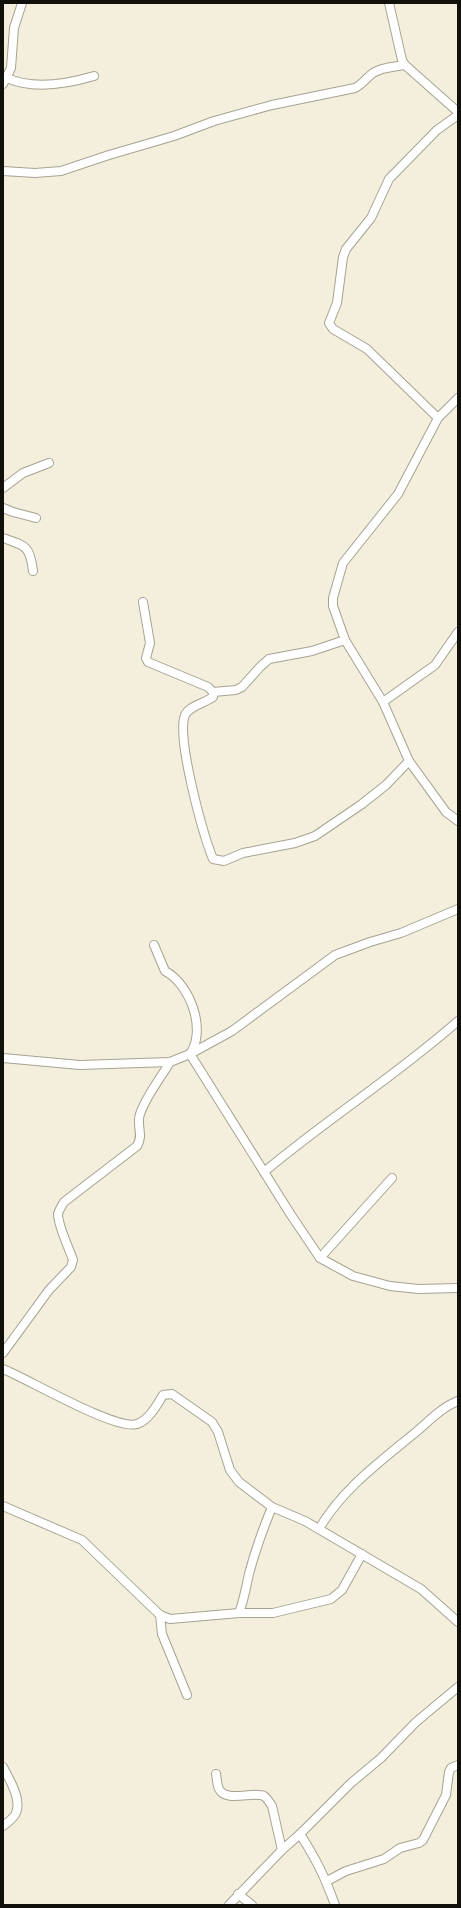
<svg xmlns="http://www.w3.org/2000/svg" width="461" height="1908" viewBox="0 0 461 1908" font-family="Inter,sans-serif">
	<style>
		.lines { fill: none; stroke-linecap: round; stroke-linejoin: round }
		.street-casing { stroke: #a7a291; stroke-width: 10 }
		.street { stroke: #fff; stroke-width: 8 }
	</style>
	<rect width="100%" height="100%" fill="#f4eedc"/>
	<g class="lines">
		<!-- street casing -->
		<g class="street-casing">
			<g id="street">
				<path d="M389 3 402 60 405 65 458 112"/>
				<path d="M7 78C34 90 67 84 94 76"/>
				<path d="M3 84 11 68 14 28 22 3"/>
				<path d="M3 171 35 173 61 171 109 155 174 136 214 121 272 105 355 88C363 84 366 78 373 73 382 67 394 67 405 65"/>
				<path d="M458 398 438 418 398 494 343 563 333 598V606L345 640 383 702 409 761 446 812 458 821"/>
				<path d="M438 418 367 349 333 329 329 323 337 303 343 257 346 249 371 218 389 179 437 130 458 115"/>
				<path d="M3 488 23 473 49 463"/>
				<path d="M3 508 13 512 36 518"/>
				<path d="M3 538C26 546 30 546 33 571"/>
				<path d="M143 602 150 643 146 658 148 662 208 687 213 692V697C205 703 189 706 185 715 176 738 203 834 213 859L224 861 243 853 295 843 315 836 362 804 386 785 409 761"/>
				<path d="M213 692 236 690 242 687 260 667 269 659 312 651 345 640"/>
				<path d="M383 702 435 665 458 632"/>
				<path d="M154 945 165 971C190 984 207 1030 190 1054L291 1215 320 1258 353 1276 390 1286 418 1289 458 1288"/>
				<path d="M3 1058 80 1065 170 1062 190 1054 232 1031 335 955 370 942 401 933 458 909"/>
				<path d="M264 1172C327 1119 397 1075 458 1021"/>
				<path d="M320 1258 392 1178"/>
				<path d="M3 1353 49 1290 71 1267 73 1260C69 1248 58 1226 58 1214 59 1209 62 1206 64 1202L137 1146C144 1135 136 1125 140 1114 146 1096 160 1079 170 1062"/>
				<path d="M3 1369C28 1379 116 1431 137 1424 149 1420 157 1405 163 1395L172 1394 212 1422 218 1432 230 1470 239 1482 272 1507 305 1521 421 1589 458 1622"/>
				<path d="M3 1506 82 1540 160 1615 170 1619 239 1613H273L331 1599 342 1590 362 1554"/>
				<path d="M319 1529C342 1489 381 1461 416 1432 429 1421 442 1407 458 1401"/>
				<path d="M239 1613C244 1600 246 1587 249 1574 255 1551 263 1529 272 1507"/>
				<path d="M160 1615 162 1634 187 1695"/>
				<path d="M3 1767C9 1779 22 1799 16 1813 14 1818 7 1823 3 1826"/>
				<path d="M216 1774C217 1779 217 1785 219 1789 226 1803 253 1791 264 1796 267 1798 270 1803 272 1806L282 1850"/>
				<path d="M300 1834C316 1859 325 1877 335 1905"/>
				<path d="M327 1881 346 1871 384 1859 400 1848 419 1843 423 1840 446 1795 449 1772 451 1768 458 1765"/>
				<path d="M238 1894 252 1905"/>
				<path d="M229 1905 282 1850 300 1834 351 1783 381 1758 416 1722 458 1687"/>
			</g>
		</g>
		<!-- street -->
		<use href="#street" class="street"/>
	</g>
	<!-- border -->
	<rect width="461" height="1908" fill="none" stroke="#12100a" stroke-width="8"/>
</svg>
